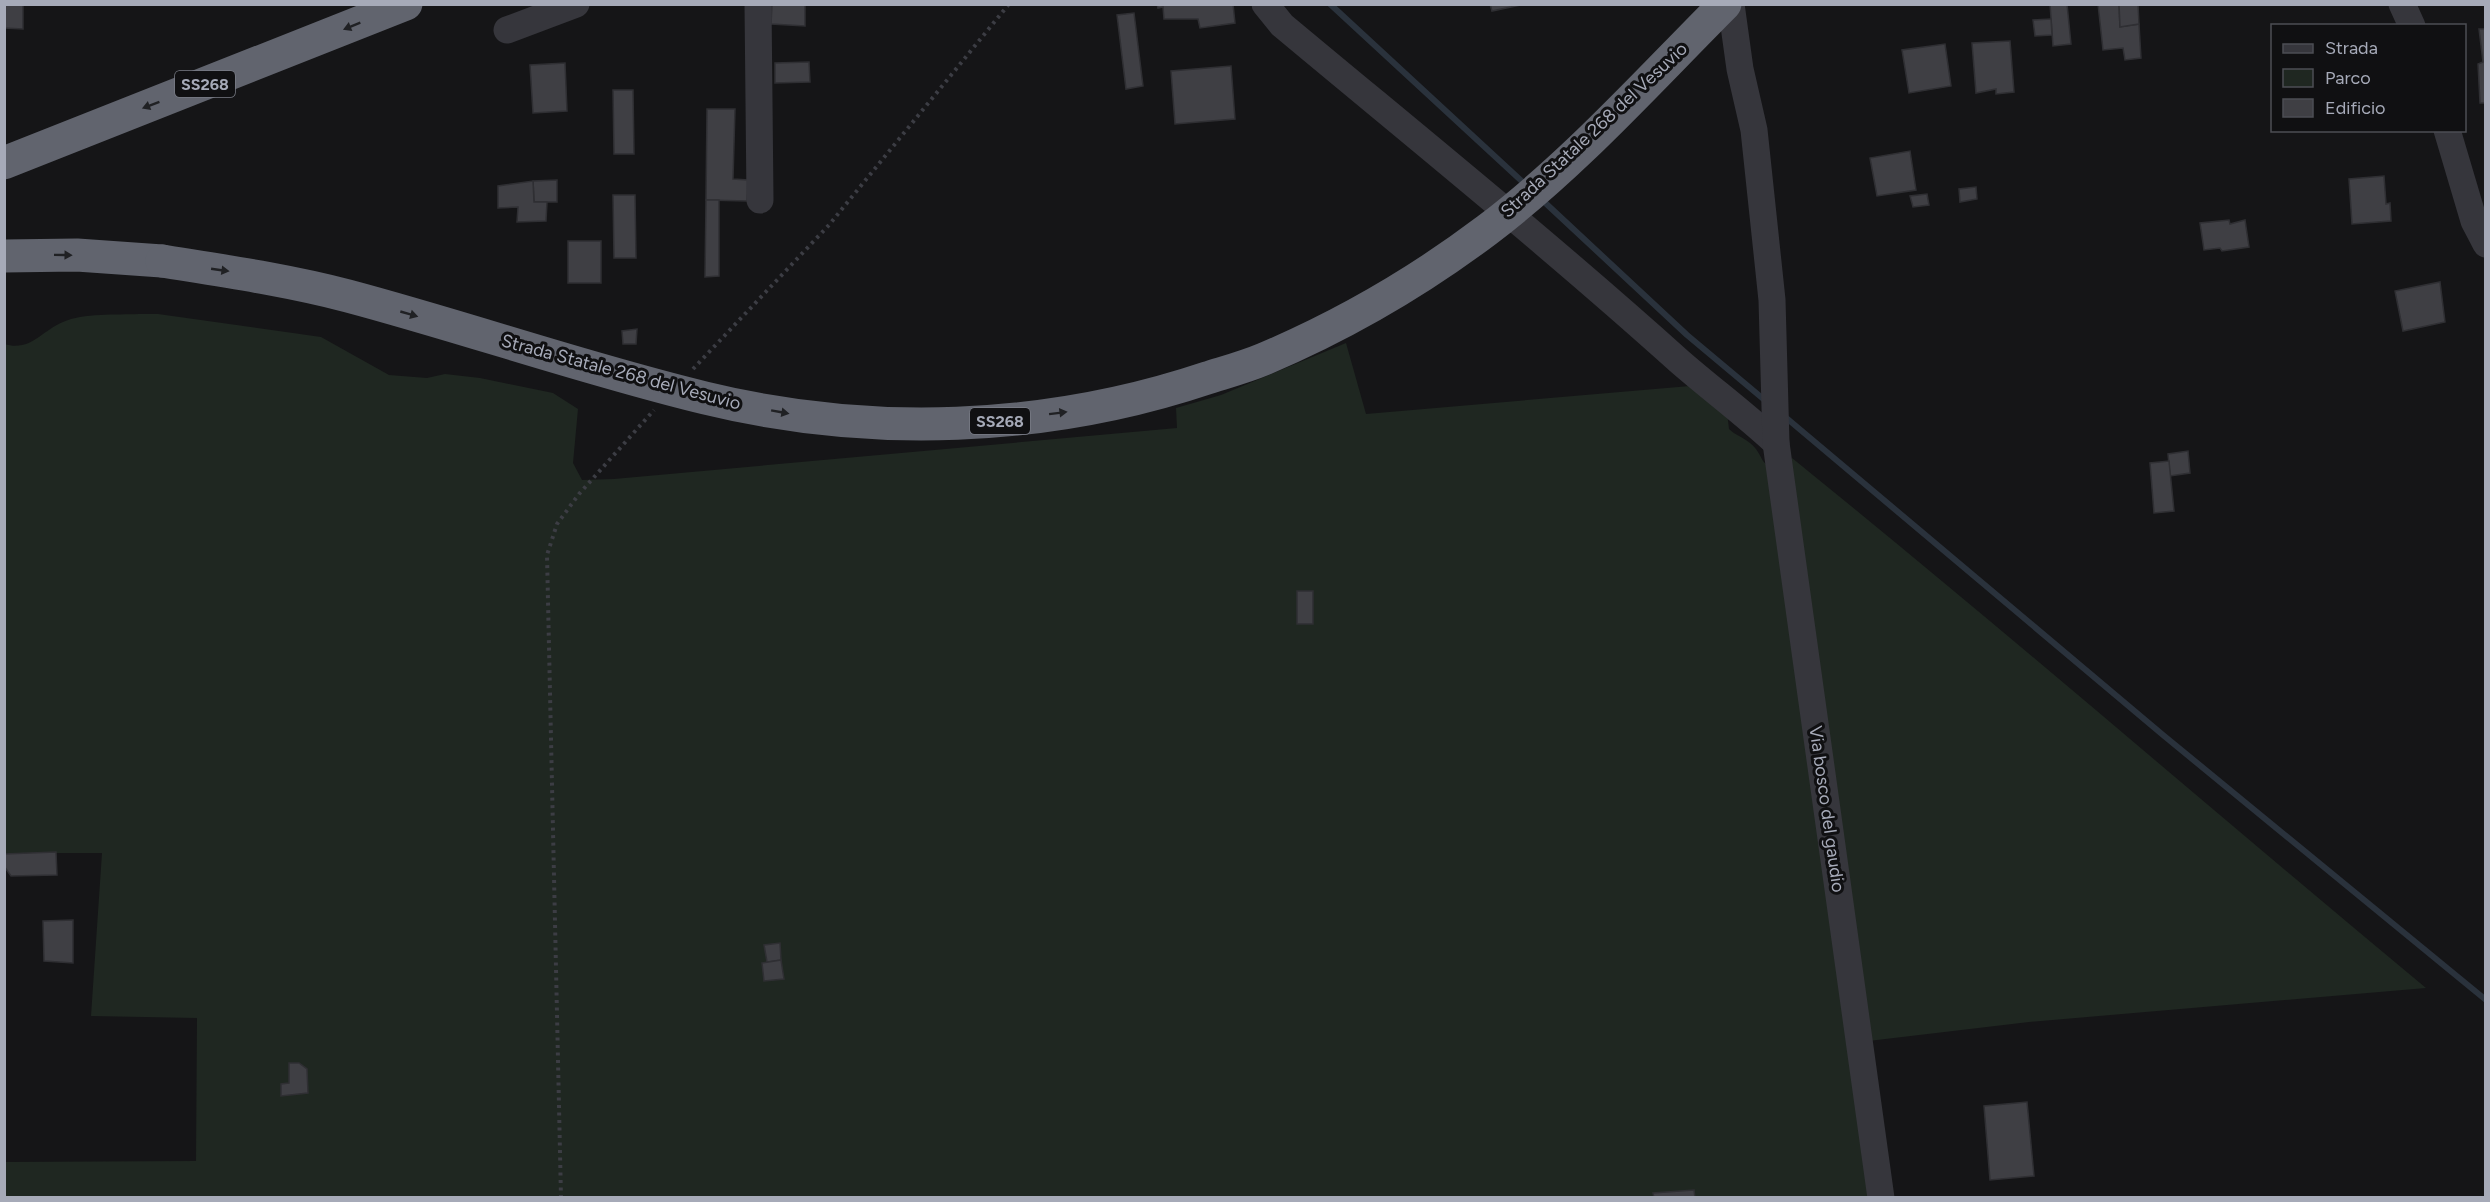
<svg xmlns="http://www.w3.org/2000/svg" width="2490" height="1202" viewBox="0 0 2490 1202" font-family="Figtree,sans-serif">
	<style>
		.green { fill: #1f2721 }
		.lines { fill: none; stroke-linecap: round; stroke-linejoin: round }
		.stream { stroke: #2a323c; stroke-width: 6 }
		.building { fill: #3f3f44; stroke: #2f2f33; stroke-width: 1.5 }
		.path { stroke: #3c3d44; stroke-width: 4; stroke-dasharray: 3 4.5; stroke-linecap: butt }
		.minor { stroke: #36363c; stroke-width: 27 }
		.highway { stroke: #61646e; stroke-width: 33 }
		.highway-bridge { stroke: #61646e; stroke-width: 33 }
		.oneway { fill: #202124 }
		.labels { text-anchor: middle; stroke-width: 6; stroke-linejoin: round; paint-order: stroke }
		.shield { fill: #101012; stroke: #797c86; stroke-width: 1.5 }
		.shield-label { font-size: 16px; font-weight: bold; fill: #a6aab8 }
		.street-label { font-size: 18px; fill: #a6aab8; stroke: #101012 }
	</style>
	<rect width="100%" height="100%" fill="#151517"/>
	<!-- green -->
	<path class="green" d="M139 314H158L321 337 389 375 427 378 445 374 480 378 553 393 578 409 573 463 582 480 614 479 1177 428 1176 408 1221 395 1346 343 1366 414 1690 386 1727 412 1729 429C1735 435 1743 437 1750 443 1768 458 1756 471 1788 465L1792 458C2006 631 2214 812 2426 988L2029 1022 1860 1042 1879 1197H5V1162L196 1161 197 1018 91 1016 102 853H5L4 344C31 352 41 331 63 322 83 313 117 315 139 314Z"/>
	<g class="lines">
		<!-- stream -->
		<g class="stream">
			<path d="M1330 4 1526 185"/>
			<path d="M1540 198 1687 335 1767 402"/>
			<path d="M1784 416 2163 735 2486 1000"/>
		</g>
	</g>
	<!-- building -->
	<g class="building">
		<path d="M4 4H23V29L4 28Z"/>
		<path d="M772 4H805V26L771 24Z"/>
		<path d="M1157 4H1233L1235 23 1200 28 1198 19H1164L1163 7 1158 8Z"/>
		<path d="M1490 4H1525L1492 11Z"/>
		<path d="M2050 4H2067L2071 44 2053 46Z"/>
		<path d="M2098 4H2119L2120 27 2139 24 2141 58 2125 60 2123 48 2103 50Z"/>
		<path d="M2119 4H2138L2139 24 2120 27Z"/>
		<path d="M1134 13 1143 86 1126 89 1117 15Z"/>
		<path d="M2051 19 2052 35 2035 36 2033 20Z"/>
		<path d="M2479 29H2486V103H2480L2478 64 2483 62Z"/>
		<path d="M2010 41 2014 92 1996 94V89L1976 93 1972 43Z"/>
		<path d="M1945 44 1951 86 1909 93 1902 50Z"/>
		<path d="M809 62 810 82 775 83V63Z"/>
		<path d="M565 63 567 111 533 113 530 65Z"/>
		<path d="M1231 66 1235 119 1175 124 1171 71Z"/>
		<path d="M613 90H633L634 154H614Z"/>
		<path d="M707 109H735L733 179 748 180 747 201 706 200Z"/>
		<path d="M1910 151 1916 190 1877 196 1870 158Z"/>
		<path d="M2384 176 2386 204 2390 203 2391 221 2352 224 2349 179Z"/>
		<path d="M557 180V202H534L533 181Z"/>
		<path d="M533 181 534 202H547L546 221 517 222 518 207 498 208V186Z"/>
		<path d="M1976 187 1977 199 1960 202 1959 189Z"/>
		<path d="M1927 194 1929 205 1913 207 1910 196Z"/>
		<path d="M613 195H635L636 258H614Z"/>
		<path d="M706 200H719V276L705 277Z"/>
		<path d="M2229 220 2230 224 2245 220 2249 247 2222 251 2220 248 2204 250 2200 223Z"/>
		<rect x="568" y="241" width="33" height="42"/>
		<path d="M2440 282 2445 322 2403 331 2395 291Z"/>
		<path d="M637 329 636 344H623L622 331Z"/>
		<path d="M2188 451 2190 473 2170 476 2168 454Z"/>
		<path d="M2169 461 2174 511 2154 513 2150 463Z"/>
		<rect x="1297" y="591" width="16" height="33"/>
		<path d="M56 852 57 875 11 876 4 866V854Z"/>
		<path d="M73 920V963L44 961 43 921Z"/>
		<path d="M780 943 781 960 767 962 764 945Z"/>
		<path d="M781 960 784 979 764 981 762 963Z"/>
		<path d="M289 1063H299L307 1069 308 1093 281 1096V1084L289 1083Z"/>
		<path d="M2027 1102 2034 1176 1990 1180 1984 1106Z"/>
		<path d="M1694 1190 1695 1198H1654L1653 1193Z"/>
	</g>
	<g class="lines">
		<!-- path -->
		<g class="path">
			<path d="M693 369 829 225 1009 4"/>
			<path d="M561 1198 547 555 557 524 579 494 654 410"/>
		</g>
		<!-- minor -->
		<g class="minor">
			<path d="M758 4 760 200"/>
			<path d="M1265 4 1282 25C1415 136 1550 245 1679 361 1711 389 1745 414 1776 443"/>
			<path d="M1731 4 1740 69 1754 130 1772 300 1776 443 1881 1198"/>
			<path d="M2402 4 2412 26"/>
			<path d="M507 30 576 4"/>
			<path d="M2447 130 2474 221 2486 244"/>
		</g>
		<!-- highway -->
		<g class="highway">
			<path d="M4 163 406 4"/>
			<path d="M4 256 77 255 162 261"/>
		</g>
		<!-- highway-bridge -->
		<path class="highway-bridge" d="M162 261C224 271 287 280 348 296 468 328 585 369 705 398 869 438 1046 432 1207 378 1226 372 1245 367 1264 359 1344 325 1418 282 1487 230 1574 164 1648 81 1725 4"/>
	</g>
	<!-- one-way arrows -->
	<defs><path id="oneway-solid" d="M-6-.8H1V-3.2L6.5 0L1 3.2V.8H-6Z" transform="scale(1.5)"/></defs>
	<g class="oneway">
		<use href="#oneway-solid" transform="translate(352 26) rotate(158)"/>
		<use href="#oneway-solid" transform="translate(151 105) rotate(159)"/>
		<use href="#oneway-solid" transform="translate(63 255) rotate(1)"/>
		<use href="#oneway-solid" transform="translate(220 270) rotate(8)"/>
		<use href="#oneway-solid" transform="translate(409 314) rotate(16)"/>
		<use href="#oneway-solid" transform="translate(780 412) rotate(10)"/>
		<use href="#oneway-solid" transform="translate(1058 413) rotate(-7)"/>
	</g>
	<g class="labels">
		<!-- shield labels -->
		<g class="shield">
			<rect x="175" y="71" width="60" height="26" rx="4.5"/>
			<rect x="970" y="408" width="60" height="26" rx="4.5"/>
		</g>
		<g class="shield-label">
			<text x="205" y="90">SS268</text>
			<text x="1000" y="427">SS268</text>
		</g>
		<!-- street labels -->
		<g class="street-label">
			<text transform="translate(1594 130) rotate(-43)" y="6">Strada Statale 268 del Vesuvio</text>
			<text transform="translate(621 372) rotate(15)" y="6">Strada Statale 268 del Vesuvio</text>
			<text transform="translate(1827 809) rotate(82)" y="6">Via bosco del gaudio</text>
		</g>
	</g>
	<!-- border -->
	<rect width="2490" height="1202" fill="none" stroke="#a6aab8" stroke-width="12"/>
	<!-- legend -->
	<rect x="2271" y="24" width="195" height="108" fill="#101012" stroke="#4c4e54" stroke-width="1.5"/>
	<rect x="2283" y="44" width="30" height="9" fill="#36363c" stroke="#4c4e54" stroke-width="1.5"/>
	<text x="2325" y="54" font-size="18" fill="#a6aab8">Strada</text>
	<rect x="2283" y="69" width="30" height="18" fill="#1f2721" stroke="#4c4e54" stroke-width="1.5"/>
	<text x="2325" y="84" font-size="18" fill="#a6aab8">Parco</text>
	<rect x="2283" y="99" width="30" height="18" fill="#3f3f44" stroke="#4c4e54" stroke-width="1.5"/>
	<text x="2325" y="114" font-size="18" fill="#a6aab8">Edificio</text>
</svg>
